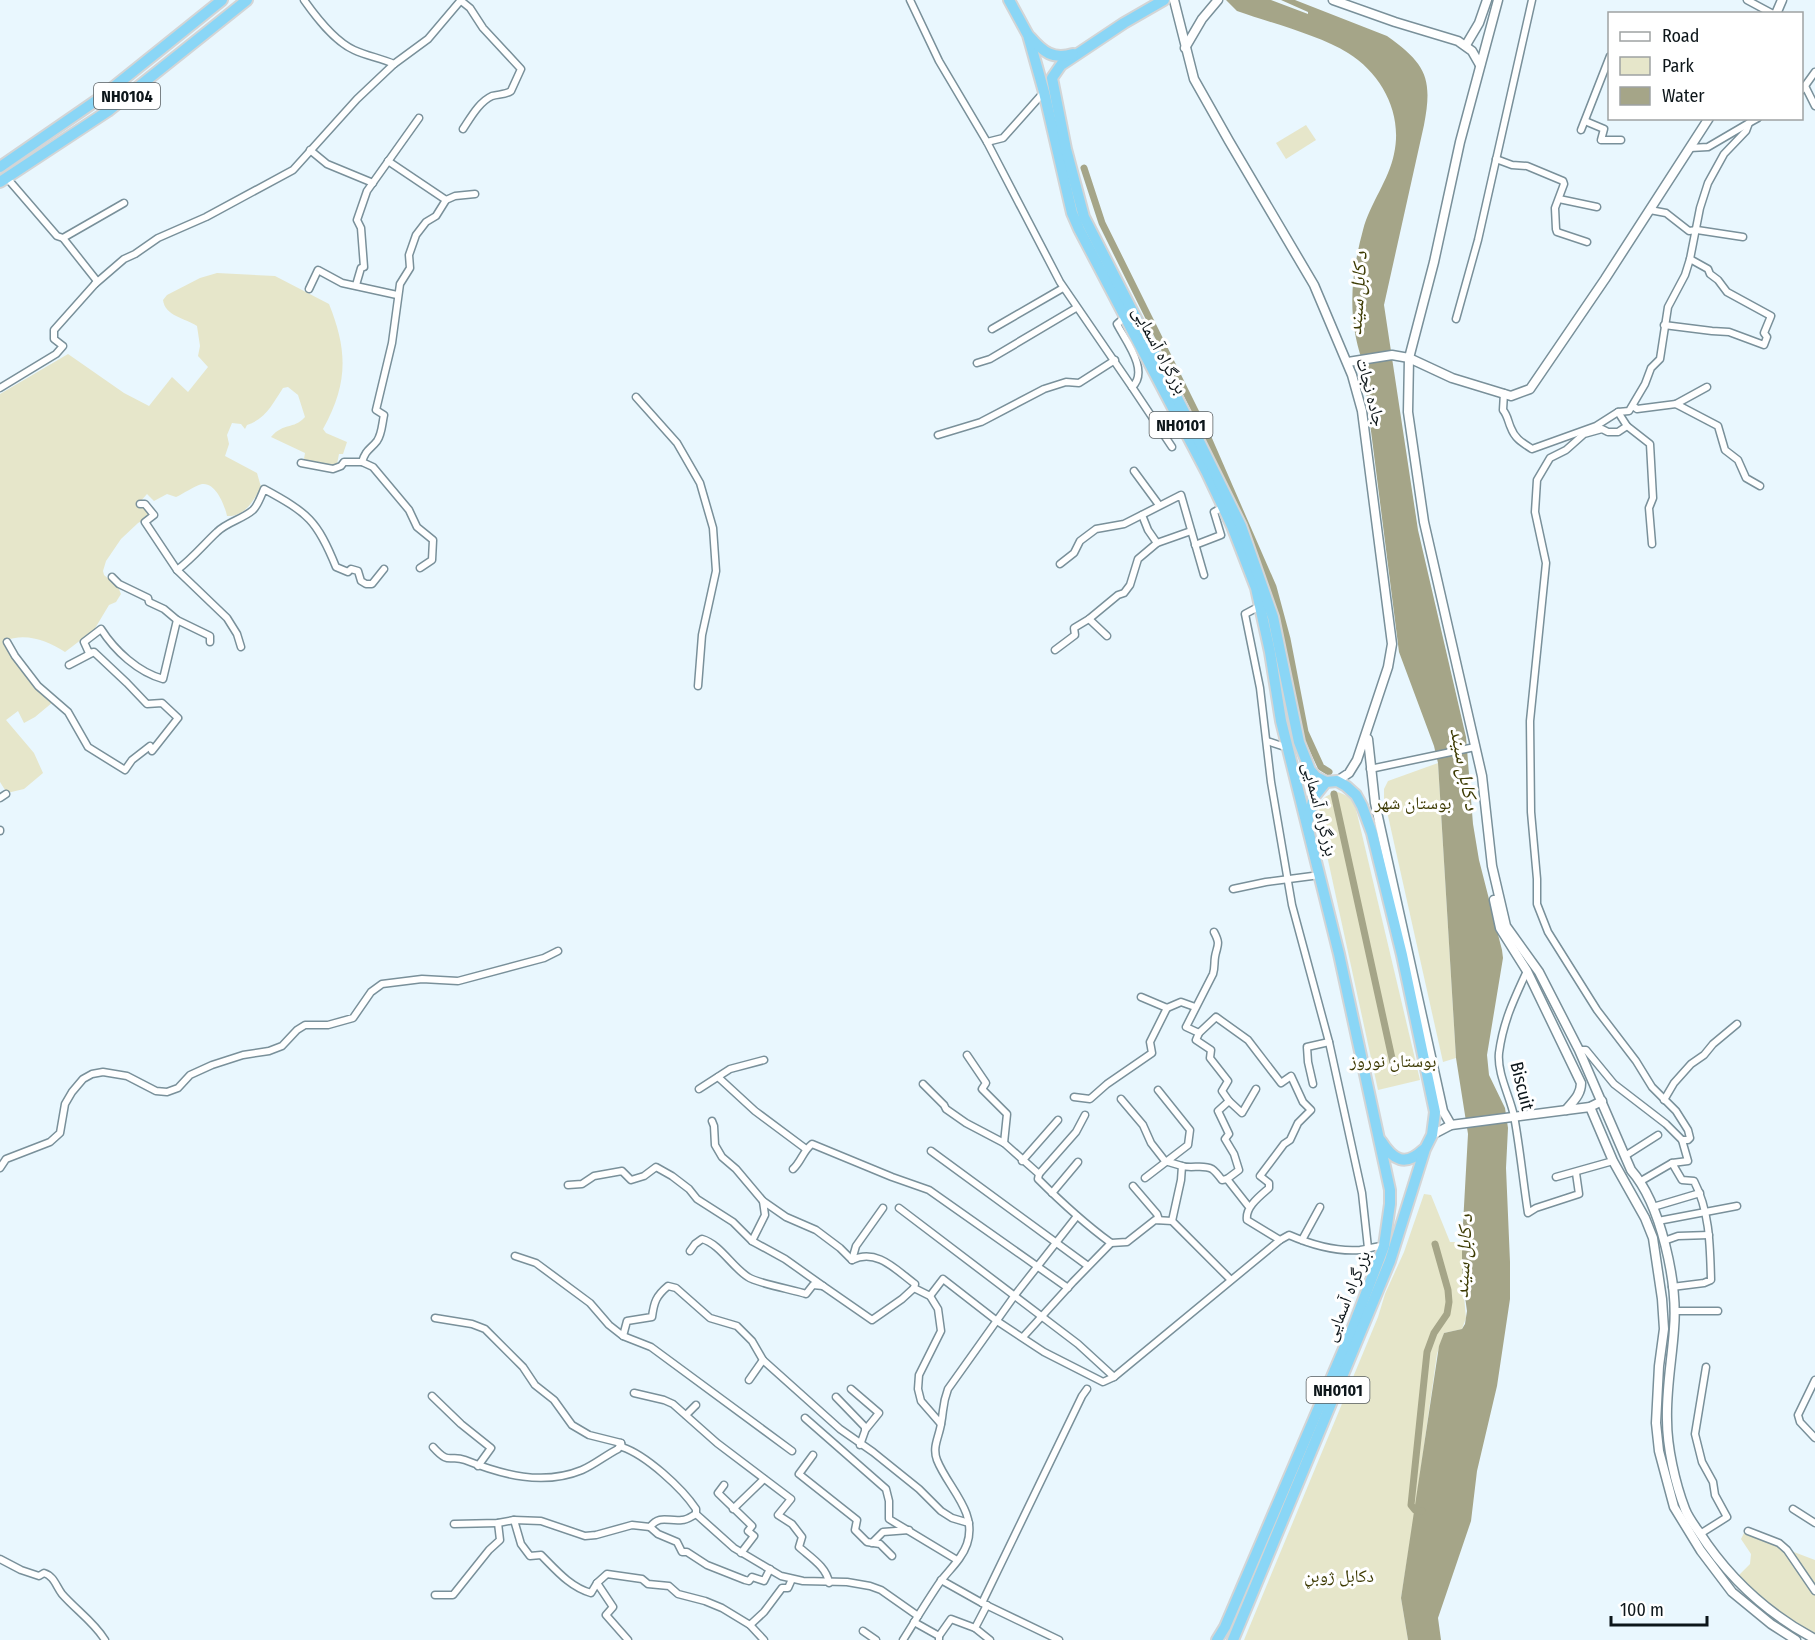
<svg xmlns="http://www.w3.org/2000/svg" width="1815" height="1640" viewBox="0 0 1815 1640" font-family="'Fira Sans Condensed','Noto Naskh Arabic',sans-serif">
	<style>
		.green { fill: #e6e6ca }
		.water { fill: #a5a588 }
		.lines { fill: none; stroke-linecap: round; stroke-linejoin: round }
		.canal { stroke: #a5a588; stroke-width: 7 }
		.minor-casing { stroke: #79909a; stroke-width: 9 }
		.secondary-casing { stroke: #79909a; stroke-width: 11 }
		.trunk-casing { stroke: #d3d5d6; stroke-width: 14 }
		.minor { stroke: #fff; stroke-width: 6 }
		.secondary { stroke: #fff; stroke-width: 8 }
		.trunk { stroke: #8ad6f6; stroke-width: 10 }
		.labels { text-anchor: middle; stroke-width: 6; stroke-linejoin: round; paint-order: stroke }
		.shield { fill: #fff; stroke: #565c5f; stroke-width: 1.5 }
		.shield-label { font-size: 16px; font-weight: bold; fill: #0d161a }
		.street-label { font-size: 18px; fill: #0d161a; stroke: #fff }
		.park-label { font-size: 18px; fill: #3e3b04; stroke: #fff }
		.water-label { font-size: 20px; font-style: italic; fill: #3d3b03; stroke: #fff }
	</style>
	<rect width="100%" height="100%" fill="#e9f7fe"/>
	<!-- green -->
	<g class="green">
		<path d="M1306 125 1316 140 1286 159 1276 143Z"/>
		<path d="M217 273 275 276 329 304C348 351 348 384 323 429L326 433 347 442 343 454H339L337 464C327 466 313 465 304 459L305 453 271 437C284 422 293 430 305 417L298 395 288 387 283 388C273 403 266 419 247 425L245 429 241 424 232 423 227 435 229 444 225 456 257 473 261 487C254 500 245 517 227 516 225 506 216 482 202 484 194 486 183 494 176 497L167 494 154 501 147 494 140 502 151 513 149 517 138 523 121 539 106 561 103 571 104 575 118 587 121 594 116 602 109 605 94 630 65 652C47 640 25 632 4 641L10 653 53 702 35 717 24 723 18 711 6 720 34 753 43 773 24 789 7 793 0 782V394L68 354 124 393 149 406 172 377 188 392 208 367 198 356 200 346 197 326C185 318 165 316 163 300L167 295 200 278Z"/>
		<path d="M1438 763 1456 1058 1443 1062 1384 798V789L1388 781Z"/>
		<path d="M1337 792C1346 794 1350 798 1355 805L1420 1080 1378 1090 1318 814C1319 801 1324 795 1337 792Z"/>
		<path d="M1424 1194 1431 1195 1450 1242H1462V1275L1466 1318 1462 1329 1444 1333 1437 1354 1415 1510 1401 1598 1408 1640H1244L1378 1317 1385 1294 1404 1252Z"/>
		<path d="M1744 1533 1815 1560V1639L1736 1578 1750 1564 1751 1554 1741 1539Z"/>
	</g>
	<!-- water -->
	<path class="water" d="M1226 0H1271L1308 14V12L1281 0H1295L1387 36C1426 64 1433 78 1424 125L1384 305 1418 530 1466 737 1473 824 1479 860 1502 950 1503 958 1487 1055 1489 1075 1505 1108 1508 1128 1506 1168 1510 1262V1299L1497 1386 1477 1471 1471 1521 1438 1618 1441 1640H1408L1401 1598 1439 1346 1444 1333 1462 1329 1465 1324 1467 1311 1462 1275V1242L1468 1134 1456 1058 1438 763 1434 746 1399 652 1362 360C1347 316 1351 274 1363 230 1370 203 1389 180 1394 154 1403 114 1382 74 1348 53 1319 35 1271 23 1237 11Z"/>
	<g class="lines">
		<!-- canal -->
		<g class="canal">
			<path d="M1084 168 1102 223 1205 431 1273 587 1287 639 1305 732 1321 767 1329 772"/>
			<path d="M1334 794 1395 1072"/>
			<path d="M1422 1511 1415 1510 1411 1505 1427 1352 1434 1333 1447 1314 1449 1302 1448 1290 1435 1244"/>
		</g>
		<!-- minor casing -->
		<g class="minor-casing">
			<g id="minor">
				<path d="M304 0C316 17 334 41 354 50 367 56 380 58 394 64"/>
				<path d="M460 0 470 8 483 28 521 69 511 91C505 95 499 94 492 96 479 102 471 117 463 129"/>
				<path d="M910 0 939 61 987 142 1060 282 1132 387C1150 371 1125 340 1117 324L1125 317"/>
				<path d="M1747 0 1773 14"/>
				<path d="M1805 86 1815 106"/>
				<path d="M1802 90 1815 72"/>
				<path d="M1585 121 1604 129 1601 140H1621"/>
				<path d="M1581 130 1610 56"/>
				<path d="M987 142 1003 138 1044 92"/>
				<path d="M1690 148 1708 147 1749 123"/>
				<path d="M310 150 327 164 373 183"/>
				<path d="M1496 159 1512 165 1527 166 1563 181 1564 184 1555 208 1556 229 1557 232 1587 242"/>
				<path d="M388 161 446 200"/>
				<path d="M7 178 57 236 63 238 97 281 95 284"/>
				<path d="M1559 199 1597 207"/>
				<path d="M1650 210 1666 213 1689 231 1697 230 1743 237"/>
				<path d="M63 238 124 203"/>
				<path d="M356 285 361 268 364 267 361 228 357 220 367 191 419 118"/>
				<path d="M309 289 318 270 342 283 397 295"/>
				<path d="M1456 319 1478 240 1532 0"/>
				<path d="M1664 325 1712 331 1729 332 1764 345 1767 337 1764 333 1771 316 1727 292 1718 280 1710 274 1708 269 1690 259"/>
				<path d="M992 329 1063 288"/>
				<path d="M977 363 990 359 1076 308"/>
				<path d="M1132 387 1172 447"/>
				<path d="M0 388 56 354 63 346 54 339V330L95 284 124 259 135 254 158 238 206 217 293 170 357 99 394 64 428 39 461 0"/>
				<path d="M1504 393 1503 410C1508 416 1508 422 1511 428 1515 439 1523 443 1532 449L1596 426 1618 412 1629 411 1645 384 1651 368 1660 359 1668 307 1685 275 1690 259 1700 208 1708 183 1724 154 1746 131 1749 123 1758 118"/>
				<path d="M636 397 677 443 700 483 713 528 716 571 702 635 698 686"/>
				<path d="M1676 404 1707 387"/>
				<path d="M1633 406 1637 409 1676 404 1718 426 1725 450 1738 460 1746 478 1760 486"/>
				<path d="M1627 426 1650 444 1653 498 1649 508 1652 544"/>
				<path d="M938 435 981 422 1044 389 1066 382 1079 383 1115 360"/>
				<path d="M362 462C366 449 370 450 377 441 382 434 382 424 384 415L376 410 392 343 400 284 410 268 409 255 416 235 426 222 436 216 446 200 455 196 475 194"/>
				<path d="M301 463 333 469 341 466 344 462H362L373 467 409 510 417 527 433 540 432 560 420 568"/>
				<path d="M1134 471 1159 505"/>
				<path d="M140 504H145L154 515 145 522 177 570 227 618 237 634 241 647"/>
				<path d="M1142 515 1148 530 1157 543"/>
				<path d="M1195 545 1221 535 1214 512 1223 507"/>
				<path d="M1060 564 1074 553 1080 541 1096 529 1124 524 1181 495 1204 575"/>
				<path d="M177 570C193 558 204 544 217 532 227 522 243 519 253 510 258 505 261 496 264 489 308 513 317 520 336 567L348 572 351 569 358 571 361 581 366 584H372L384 569"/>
				<path d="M112 577 119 584 148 598 149 602 164 609 177 620 210 636V642"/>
				<path d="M1260 606 1245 614 1260 688 1271 782 1292 905 1329 1042 1362 1193 1368 1248"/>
				<path d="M1089 619 1107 636"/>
				<path d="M7 642 15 656 38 686 68 712 88 747 125 770 132 760 150 746 152 751 178 718 162 703 147 704 127 683 94 652 89 653 84 642 101 629C115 651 138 672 163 679L177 620"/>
				<path d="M1055 650 1075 635 1074 628 1089 619 1118 595 1124 593 1130 585 1138 559 1157 543 1191 531"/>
				<path d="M69 665 92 653"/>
				<path d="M1267 741 1288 748"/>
				<path d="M1370 769 1475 747"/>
				<path d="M0 798 6 794"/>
				<path d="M0 830V831"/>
				<path d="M1233 889 1266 882 1320 875"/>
				<path d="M1527 971C1514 999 1503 1022 1499 1053 1497 1074 1510 1096 1514 1116 1520 1148 1523 1181 1528 1213L1536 1208 1579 1194 1576 1173"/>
				<path d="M1141 997 1167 1008 1181 1002 1195 1007"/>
				<path d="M1199 1033 1186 1027 1213 974C1215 968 1214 963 1215 957 1217 945 1221 945 1214 932"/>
				<path d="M1579 1050H1586L1614 1084 1666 1124 1682 1140H1688L1690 1138 1688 1130 1676 1111 1652 1087 1636 1061 1597 1010 1548 932 1537 904V879L1531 812 1530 721 1546 563 1535 512 1537 480 1550 458 1566 450 1584 434 1602 429 1608 432H1618L1627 426 1618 412"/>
				<path d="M967 1055 986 1083 982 1089 1007 1114 1004 1143"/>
				<path d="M718 1077 755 1111 806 1149"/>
				<path d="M923 1084 944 1105 946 1109 966 1123 1004 1143 1039 1174 1038 1179C1061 1202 1085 1224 1111 1243L1127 1242 1155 1220 1172 1221 1230 1279"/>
				<path d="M1313 1084 1308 1062 1307 1047 1329 1042"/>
				<path d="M699 1089 730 1069 764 1060"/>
				<path d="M1074 1097 1090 1099 1107 1084 1152 1053 1150 1042 1167 1008"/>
				<path d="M1121 1099 1143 1125 1151 1143 1165 1161 1182 1166"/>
				<path d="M1664 1100 1674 1083 1691 1064 1704 1055 1713 1044 1737 1024"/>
				<path d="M1229 1101 1242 1113 1256 1089"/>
				<path d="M712 1121 714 1126 715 1145 722 1157 736 1169 763 1201 786 1217 816 1230 840 1248 852 1260C877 1248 896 1270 915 1284L914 1288 930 1296 938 1309 941 1331 919 1375 918 1389 921 1401 941 1424"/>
				<path d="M931 1151 1088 1266"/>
				<path d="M1625 1156 1658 1135"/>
				<path d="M1022 1161 1058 1120"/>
				<path d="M0 1168 6 1159 50 1142 60 1133 65 1104 72 1092 83 1079 92 1074 103 1072 127 1076 156 1091 167 1092 178 1088 190 1075 212 1065 243 1055 269 1051 282 1046 297 1030 305 1025H328L353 1018 371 992 382 984 422 979 458 981 544 958 558 951"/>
				<path d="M793 1169C801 1162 803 1151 812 1144L892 1177 929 1190 1068 1288"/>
				<path d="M1039 1174 1076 1132 1085 1115"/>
				<path d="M1556 1177 1613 1161"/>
				<path d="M1145 1178 1188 1145 1190 1130 1158 1090"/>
				<path d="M1641 1181 1672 1163"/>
				<path d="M568 1185 582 1184 594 1176 622 1171 631 1180 644 1176 656 1167 672 1176 689 1189 697 1199 733 1222 752 1241 785 1259 823 1286"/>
				<path d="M1133 1186 1157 1214 1159 1220"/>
				<path d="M1052 1193 1078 1162"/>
				<path d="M1249 1207 1227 1179 1239 1170 1234 1154 1225 1139 1229 1134 1218 1111 1229 1101 1222 1091 1228 1081 1210 1058 1211 1050 1196 1040 1199 1033 1216 1017 1248 1040 1281 1083 1291 1076 1303 1102 1311 1110 1298 1123 1290 1140 1284 1144 1260 1176 1269 1183V1188C1260 1196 1245 1207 1247 1220L1280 1240"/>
				<path d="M1653 1207 1700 1193"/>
				<path d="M899 1208 1078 1344 1114 1377"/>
				<path d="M1172 1221 1181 1180 1182 1166C1192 1169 1203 1164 1212 1169 1215 1171 1219 1176 1222 1180L1227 1179"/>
				<path d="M1658 1221 1737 1206"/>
				<path d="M1302 1240 1320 1207"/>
				<path d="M752 1241 765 1215 763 1201"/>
				<path d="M1664 1241 1678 1236 1709 1235"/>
				<path d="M690 1251 695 1244 702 1239C720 1244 732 1267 748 1277 756 1283 794 1290 806 1294L813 1285 823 1286 872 1320 902 1299 914 1288"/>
				<path d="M515 1256 536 1263 590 1303 609 1325 623 1336 651 1347 792 1451"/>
				<path d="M852 1260 856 1246 883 1208"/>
				<path d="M1672 1287 1704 1283 1711 1280C1710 1246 1710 1212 1694 1181L1682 1180 1672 1163 1688 1161 1682 1140"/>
				<path d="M930 1296 943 1279 997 1321 1044 1352 1103 1382 1114 1377 1280 1240 1289 1235C1312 1245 1335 1252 1360 1250 1369 1249 1375 1246 1384 1246"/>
				<path d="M1674 1311H1718"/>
				<path d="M435 1318 472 1324 485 1329 523 1367 535 1385 554 1400 572 1425 589 1435 621 1443 622 1447C646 1455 682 1488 696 1509V1514L734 1548 781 1576 803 1581 847 1582 870 1586 881 1590 918 1616"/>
				<path d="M623 1336 627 1321 652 1317C654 1302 656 1296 668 1286L676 1288 710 1318 737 1326 752 1341 763 1360 840 1429 873 1452 919 1489 941 1511 952 1518 969 1523"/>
				<path d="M1023 1337 1073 1282 1111 1243"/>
				<path d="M749 1380 763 1360"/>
				<path d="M1815 1380 1798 1415 1800 1422 1815 1438"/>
				<path d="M851 1389 879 1413 866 1429"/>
				<path d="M634 1393 664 1400 673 1404 717 1443 791 1499 778 1515 792 1524 802 1537 799 1547C810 1557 827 1567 829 1583"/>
				<path d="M432 1396 461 1424 491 1448 478 1466"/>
				<path d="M836 1397 865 1427V1431L860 1445"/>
				<path d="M686 1415 696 1405"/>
				<path d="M805 1418 886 1489 889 1501V1519L957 1560"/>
				<path d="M433 1447C450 1466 449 1454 465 1460 503 1475 543 1486 582 1470 594 1465 606 1455 618 1449L621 1443"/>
				<path d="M813 1455 799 1474 857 1520 855 1530 867 1542 880 1544 892 1556"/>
				<path d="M724 1485 718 1493 752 1526 748 1531 754 1536 741 1553"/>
				<path d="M733 1509 764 1479"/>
				<path d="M1793 1509 1815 1523"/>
				<path d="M696 1514C692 1516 687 1520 682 1520 669 1522 660 1514 650 1527L632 1525 596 1535 585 1536 541 1521 514 1520 521 1544 530 1556 541 1555C556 1570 570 1587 591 1593L597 1583 607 1574 642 1579 648 1584 669 1586 678 1594 705 1601 722 1608 750 1625 764 1640"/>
				<path d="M454 1524 498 1523 514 1520"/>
				<path d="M650 1527 658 1534 677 1542 682 1552H687L707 1565 745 1580 749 1581 752 1577 764 1581 770 1569"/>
				<path d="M1748 1531 1779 1543 1787 1550 1815 1591"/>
				<path d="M1700 1534 1727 1517 1715 1495 1713 1482 1702 1462 1695 1434 1706 1367"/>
				<path d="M872 1543 883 1532 909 1530"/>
				<path d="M0 1559 21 1570 39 1576 44 1573C54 1576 56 1586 62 1594 76 1610 94 1622 105 1640"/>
				<path d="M941 1580 982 1603 1059 1640"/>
				<path d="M597 1583 613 1607 606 1615 628 1640"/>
				<path d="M435 1595H453L489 1550 500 1540 498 1523"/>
				<path d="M982 1603 1082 1396 1087 1389"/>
				<path d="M987 1605 975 1628 990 1640"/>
				<path d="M914 1622 939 1636V1639"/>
				<path d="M750 1625 764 1612 782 1588H788L792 1579"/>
				<path d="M863 1631 876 1640"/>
				<path d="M939 1636 951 1619 975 1628"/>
				<path d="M903 1640C915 1621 927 1601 940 1582 949 1570 962 1559 967 1544 978 1512 948 1488 937 1460 932 1447 939 1437 941 1424 944 1409 942 1405 948 1389L1015 1295 1077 1216"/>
			</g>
		</g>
		<!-- secondary casing -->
		<g class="secondary-casing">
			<g id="secondary">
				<path d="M1174 0 1194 79 1229 141 1314 285 1352 375 1362 411 1392 644 1388 667 1357 760 1349 773 1337 781"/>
				<path d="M1333 0 1395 22 1458 41 1472 51 1480 65"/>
				<path d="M1498 0 1460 142 1434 262 1409 358 1408 412 1424 522 1482 776 1492 866 1506 926 1539 972 1579 1050 1631 1170C1661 1204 1678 1283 1674 1329 1672 1359 1666 1389 1667 1420 1667 1447 1675 1483 1685 1509 1688 1517 1694 1525 1699 1532 1728 1577 1768 1614 1815 1639"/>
				<path d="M1776 14 1782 0"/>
				<path d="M1466 45 1479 23 1487 0"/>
				<path d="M1185 48 1202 19 1218 0"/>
				<path d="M1348 362 1392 355 1409 358 1452 378 1511 396 1530 389 1605 279 1709 118"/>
				<path d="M1368 739 1375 803 1443 1111 1451 1125"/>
				<path d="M1494 900 1500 928 1527 971 1581 1083C1581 1095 1573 1101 1566 1110"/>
				<path d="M1590 1107 1613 1161 1645 1218 1653 1238 1662 1299 1664 1329 1659 1366 1656 1423 1659 1451 1674 1507 1701 1551 1732 1592 1771 1624 1796 1640"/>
				<path d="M1432 1135 1451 1125 1590 1107 1602 1101"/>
			</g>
		</g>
		<!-- trunk casing -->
		<g class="trunk-casing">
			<g id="trunk">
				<path d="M1009 0 1028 35 1044 92 1072 213 1079 229 1207 473 1232 526 1256 588 1270 652 1281 721 1339 954 1390 1190V1204L1384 1246 1352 1330 1225 1627 1217 1640"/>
				<path d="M1164 0 1124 23 1061 65 1052 78 1066 149 1084 217 1194 431 1241 526 1273 617 1299 742 1310 770 1316 777 1326 782"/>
				<path d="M1030 37C1043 52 1053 60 1073 54"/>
				<path d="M0 167 100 98 222 0"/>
				<path d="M0 182 108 111 247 0"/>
				<path d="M1381 1141C1393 1160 1405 1167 1423 1150"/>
				<path d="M1233 1640 1390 1261 1425 1149 1432 1135 1435 1112 1402 955 1372 833 1362 806 1356 795 1346 786 1337 781 1326 782 1314 797 1308 820"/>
			</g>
		</g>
		<!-- minor -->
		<use href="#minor" class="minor"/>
		<!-- secondary -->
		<use href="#secondary" class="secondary"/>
		<!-- trunk -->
		<use href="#trunk" class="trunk"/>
	</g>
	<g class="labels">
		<!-- shield labels -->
		<g class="shield">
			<rect x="94" y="83" width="66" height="26" rx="4.5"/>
			<rect x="1149.5" y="412" width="63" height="26" rx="4.5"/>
			<rect x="1306.5" y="1377" width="63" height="26" rx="4.5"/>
		</g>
		<g class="shield-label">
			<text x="127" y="102">NH0104</text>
			<text x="1181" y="431">NH0101</text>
			<text x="1338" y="1396">NH0101</text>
		</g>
		<!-- street labels -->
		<g class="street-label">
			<text transform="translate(1160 350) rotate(62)" y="6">بزرگراه آسمایی</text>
			<text transform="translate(1371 392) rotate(75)" y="6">جاده نجات</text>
			<text transform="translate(1320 809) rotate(76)" y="6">بزرگراه آسمایی</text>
			<text transform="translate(1522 1086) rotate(76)" y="6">Biscuit</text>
			<text transform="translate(1347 1296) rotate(-68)" y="6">بزرگراه آسمایی</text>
		</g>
		<!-- park labels -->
		<g class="park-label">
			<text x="1413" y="809">بوستان شهر</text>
			<text x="1393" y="1067">بوستان نوروز</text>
			<text x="1339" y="1582">دکابل ژوبڼ</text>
		</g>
		<!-- water labels -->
		<g class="water-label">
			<text transform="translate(1357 293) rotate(-86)" y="7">د کابل سيند</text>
			<text transform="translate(1465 769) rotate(79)" y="7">د کابل سيند</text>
			<text transform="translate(1463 1256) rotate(-87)" y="7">د کابل سيند</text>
		</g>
	</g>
	<!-- legend -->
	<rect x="1608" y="12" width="195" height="108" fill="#ffffff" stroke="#9ea2a3" stroke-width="1.5"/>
	<rect x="1620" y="32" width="30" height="9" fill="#ffffff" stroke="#9ea2a3" stroke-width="1.5"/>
	<text x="1662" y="42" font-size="18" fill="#0d161a">Road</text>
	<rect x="1620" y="57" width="30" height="18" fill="#e6e6ca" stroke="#9ea2a3" stroke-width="1.5"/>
	<text x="1662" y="72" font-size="18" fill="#0d161a">Park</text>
	<rect x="1620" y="87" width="30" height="18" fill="#a5a588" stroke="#9ea2a3" stroke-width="1.5"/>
	<text x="1662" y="102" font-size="18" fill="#0d161a">Water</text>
	<!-- scale -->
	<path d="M1611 1616v9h96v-9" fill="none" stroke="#0d161a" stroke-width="3"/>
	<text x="1620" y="1616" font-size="18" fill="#0d161a" stroke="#ffffff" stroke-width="4.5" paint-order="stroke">100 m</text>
</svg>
